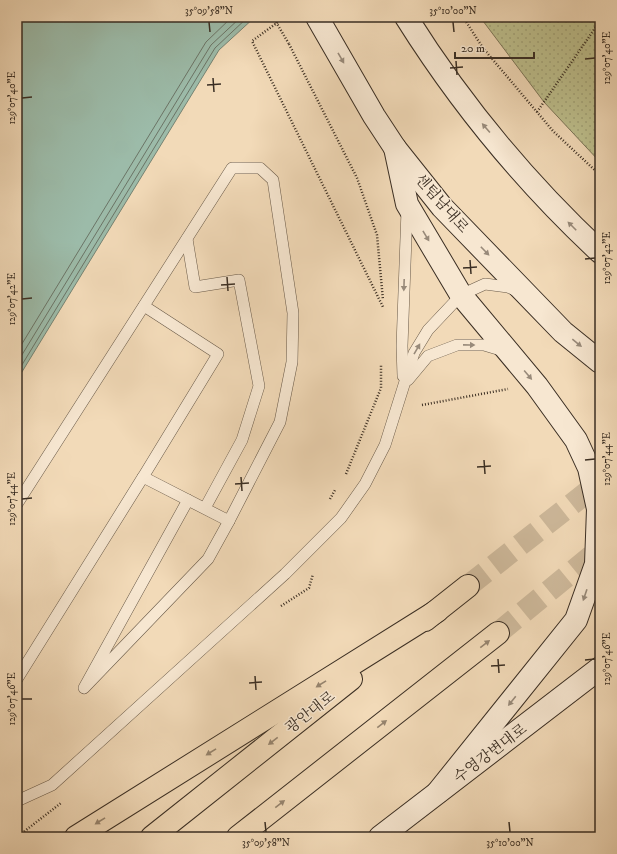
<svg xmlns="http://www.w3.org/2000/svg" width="617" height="854" viewBox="0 0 617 854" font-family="'IM FELL DW Pica','Noto Serif KR',serif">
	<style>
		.park { fill: url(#park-dots); stroke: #7c7658 }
		.water { fill: #9cbba9; stroke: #758373 }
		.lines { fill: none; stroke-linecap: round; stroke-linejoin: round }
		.shore { stroke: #6b7466; stroke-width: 1 }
		.highway-tunnel { stroke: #cdb89a; stroke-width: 22; stroke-dasharray: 22 11; stroke-linecap: butt }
		.lane-casing { stroke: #685948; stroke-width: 12 }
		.secondary-casing { stroke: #3a2e23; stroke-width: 24 }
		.highway-casing { stroke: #3a2e23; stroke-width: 24 }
		.path { stroke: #3a2e23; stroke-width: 2.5; stroke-dasharray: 1 2; stroke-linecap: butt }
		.lane { stroke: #f7e7d1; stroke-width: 11 }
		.secondary { stroke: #f7e7d1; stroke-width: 22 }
		.highway { stroke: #f2dab8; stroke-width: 22 }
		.path-bridge { stroke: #3a2e23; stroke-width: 2.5; stroke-dasharray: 1 2; stroke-linecap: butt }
		.oneway { fill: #988a7a }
		.oneway2 { fill: #96846e }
		.ticks { fill: none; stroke: #3a2e23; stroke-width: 1.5 }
		.labels { text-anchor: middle; stroke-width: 3; stroke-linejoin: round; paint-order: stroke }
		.street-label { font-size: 15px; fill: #3a2e23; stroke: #f7e7d1 }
		.neatline { fill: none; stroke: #3a2e23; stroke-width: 1.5 }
		.ticks-label { font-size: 10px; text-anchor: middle; fill: #3a2e23 }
	</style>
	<defs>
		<pattern id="park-dots" width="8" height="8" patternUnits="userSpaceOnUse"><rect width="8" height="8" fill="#bdbf8d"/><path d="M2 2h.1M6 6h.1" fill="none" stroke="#a3a479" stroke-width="1.8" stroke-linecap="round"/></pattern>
	</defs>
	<rect width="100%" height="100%" fill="#f2dab8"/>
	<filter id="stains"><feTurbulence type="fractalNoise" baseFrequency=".005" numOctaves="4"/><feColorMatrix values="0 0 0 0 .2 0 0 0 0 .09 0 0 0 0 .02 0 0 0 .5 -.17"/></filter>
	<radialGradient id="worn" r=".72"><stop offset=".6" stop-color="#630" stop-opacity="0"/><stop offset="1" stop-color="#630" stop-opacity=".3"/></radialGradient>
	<!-- park -->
	<path class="park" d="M480 17H600V162L544 102Z"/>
	<!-- water -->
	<path class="water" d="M17 17H255L219 50 17 380Z"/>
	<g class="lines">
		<!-- shore -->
		<g class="shore">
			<path d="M17 352 206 42 232 17"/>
			<path d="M17 363 211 45 241 17"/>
			<path d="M17 373 215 48 248 17"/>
		</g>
		<!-- highway-tunnel -->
		<g class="highway-tunnel">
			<path d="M468 586 600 482"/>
			<path d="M498 633 600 549"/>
		</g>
		<!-- lane casing -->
		<g class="lane-casing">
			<g id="lane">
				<path d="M187 239 195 287 239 280 259 386 242 440 205 508"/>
				<path d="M403 376 402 346 407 210"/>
				<path d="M408 380 428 356 457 345H484L504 351"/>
				<path d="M143 477 218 354 144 306"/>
				<path d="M188 500 84 688 208 559 229 521"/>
				<path d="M17 504 232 168H260L273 180 293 313 292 362 280 422 229 521 143 477 17 679"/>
				<path d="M17 801 52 785 285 574 341 518 365 484 385 445 414 353 428 330 461 295 485 284 508 287 517 291"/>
			</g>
		</g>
		<!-- secondary casing -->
		<g class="secondary-casing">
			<g id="secondary">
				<path d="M317 17 374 116 395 148 442 207 563 332 600 362"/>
				<path d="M406 17C460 103 526 183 600 252"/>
				<path d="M395 148 407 204 461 295 537 386 576 440 589 468 598 509 596 564 576 620 438 792"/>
				<path d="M380 837 600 668"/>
			</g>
		</g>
		<!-- highway casing -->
		<g class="highway-casing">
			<g id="highway">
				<path d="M425 620 468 586"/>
				<path d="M76 837 437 611"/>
				<path d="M152 837 351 679"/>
				<path d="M238 837 498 633"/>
			</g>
		</g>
		<!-- path -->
		<g class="path">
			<path d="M285 17 252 41 383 307"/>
			<path d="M463 17 483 48 553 131 600 175"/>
			<path d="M289 44 357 178 377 235 383 300"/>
			<path d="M537 112 600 21"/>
			<path d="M422 405 508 389"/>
			<path d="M346 474 381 388V364"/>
			<path d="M330 499 335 490"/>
			<path d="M281 606 309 588 313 574"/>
			<path d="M17 837 61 803"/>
		</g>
		<!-- lane -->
		<use href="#lane" class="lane"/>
		<!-- secondary -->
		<use href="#secondary" class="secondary"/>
		<!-- highway -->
		<use href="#highway" class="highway"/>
		<!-- path-bridge -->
		<path class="path-bridge" d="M273 17 289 44"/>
	</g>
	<!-- one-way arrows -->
	<defs><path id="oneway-solid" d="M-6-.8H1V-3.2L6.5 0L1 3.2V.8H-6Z"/></defs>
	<g class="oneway">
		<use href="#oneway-solid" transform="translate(341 58) rotate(60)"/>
		<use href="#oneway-solid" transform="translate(486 128) rotate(-131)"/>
		<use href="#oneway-solid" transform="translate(572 226) rotate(-135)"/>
		<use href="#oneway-solid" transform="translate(426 236) rotate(59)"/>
		<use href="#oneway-solid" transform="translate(485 251) rotate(46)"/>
		<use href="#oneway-solid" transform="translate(404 285) rotate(92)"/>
		<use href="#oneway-solid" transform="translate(577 343) rotate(39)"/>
		<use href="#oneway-solid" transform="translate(469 345) rotate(1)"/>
		<use href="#oneway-solid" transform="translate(417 349) rotate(-60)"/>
		<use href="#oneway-solid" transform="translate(528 375) rotate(50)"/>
		<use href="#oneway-solid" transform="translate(585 595) rotate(109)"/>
		<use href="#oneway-solid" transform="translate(512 701) rotate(129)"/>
	</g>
	<g class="oneway2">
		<use href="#oneway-solid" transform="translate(485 644) rotate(-38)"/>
		<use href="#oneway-solid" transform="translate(321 684) rotate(148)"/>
		<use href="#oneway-solid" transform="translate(382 724) rotate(-38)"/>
		<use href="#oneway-solid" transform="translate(273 741) rotate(142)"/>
		<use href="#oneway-solid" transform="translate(211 752) rotate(148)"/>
		<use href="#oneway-solid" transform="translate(280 804) rotate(-38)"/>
		<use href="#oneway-solid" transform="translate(100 821) rotate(148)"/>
	</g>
	<!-- ticks -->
	<path class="ticks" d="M209 22 210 32M453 22 454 32M585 59 595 58M456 61 457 75M450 68 463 67M213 78 214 92M207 85 221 84M22 98 32 97M585 259 595 258M470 260 471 274M463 268 477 267M227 277 228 291M221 285 235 284M22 299 32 298M484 460 485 474M585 460 595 459M477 467 491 466M241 477 242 491M235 484 249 483M22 499 32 498M498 659 499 673M585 660 595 659M491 666 505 665M255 676 256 690M249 683 262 682M22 699H32M265 822 266 832M509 822 510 832"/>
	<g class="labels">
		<!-- street labels -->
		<g class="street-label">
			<text transform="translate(442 203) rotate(49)" y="5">센텀남대로</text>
			<text transform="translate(310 712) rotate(-38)" y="5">광안대로</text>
			<text transform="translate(490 753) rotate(-37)" y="5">수영강변대로</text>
		</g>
	</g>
	<!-- margin -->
	<rect width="617" height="854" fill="none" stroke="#f2dab8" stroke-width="44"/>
	<!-- scale -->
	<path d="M455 52v6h79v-6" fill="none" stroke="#3a2e23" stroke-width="2"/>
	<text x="461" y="52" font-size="12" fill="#3a2e23" stroke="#f7e7d1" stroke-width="3" paint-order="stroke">20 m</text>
	<rect x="22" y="22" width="573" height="810" class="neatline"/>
	<g class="ticks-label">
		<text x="209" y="14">35°09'58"N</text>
		<text x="453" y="14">35°10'00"N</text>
		<text transform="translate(606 58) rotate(-90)" y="4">129°07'40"E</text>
		<text transform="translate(11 98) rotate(-90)" y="4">129°07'40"E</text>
		<text transform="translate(606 258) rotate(-90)" y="4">129°07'42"E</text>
		<text transform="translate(11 299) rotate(-90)" y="4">129°07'42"E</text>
		<text transform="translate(606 459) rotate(-90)" y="4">129°07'44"E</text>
		<text transform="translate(11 499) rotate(-90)" y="4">129°07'44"E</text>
		<text transform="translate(606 659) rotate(-90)" y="4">129°07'46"E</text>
		<text transform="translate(11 699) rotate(-90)" y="4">129°07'46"E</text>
		<text x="266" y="846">35°09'58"N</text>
		<text x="510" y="846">35°10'00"N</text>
	</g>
	<rect width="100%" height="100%" filter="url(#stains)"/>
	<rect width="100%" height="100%" fill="url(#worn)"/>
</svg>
